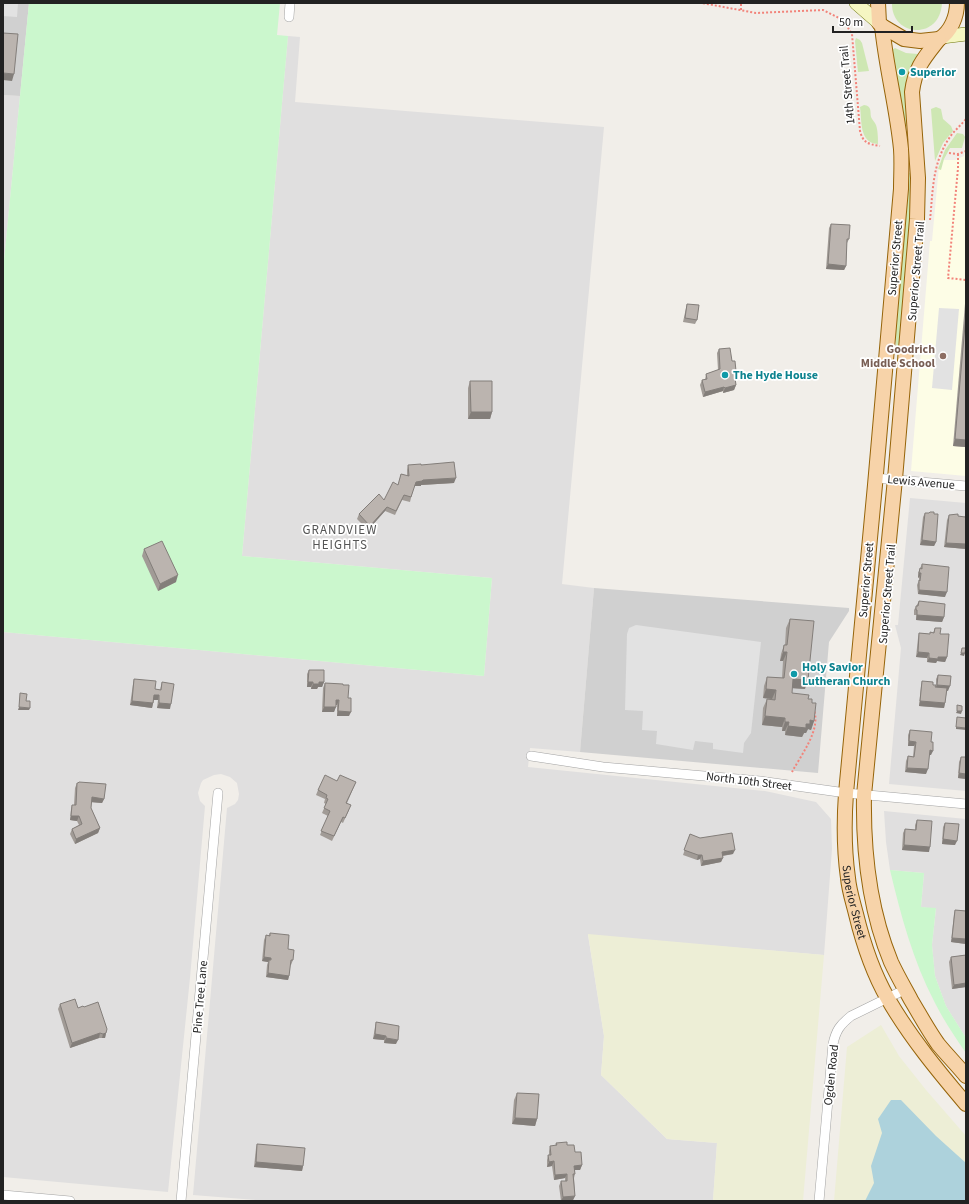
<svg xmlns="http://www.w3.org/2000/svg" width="969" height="1204" viewBox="0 0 969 1204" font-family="'Source Sans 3',sans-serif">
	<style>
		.residential { fill: #e0dfdf }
		.education { fill: #fdfde6 }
		.religious { fill: #d0d0d0 }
		.farmland { fill: #edeed6 }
		.grass { fill: #cee7b3 }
		.park { fill: #cbf7cd }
		.parking { fill: #e2e2e2 }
		.water { fill: #add2dc }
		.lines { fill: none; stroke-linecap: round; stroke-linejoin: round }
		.street-casing { stroke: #a3a3a3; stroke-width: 10 }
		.secondary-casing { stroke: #6d760c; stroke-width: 14 }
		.primary-casing { stroke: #966409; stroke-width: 16 }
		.path { stroke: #f2837a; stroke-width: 2; stroke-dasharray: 2 2; stroke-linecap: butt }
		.street { stroke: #fff; stroke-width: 9 }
		.secondary { stroke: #f5f6c2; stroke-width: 13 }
		.primary { stroke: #f7d3a9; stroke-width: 14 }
		.wall { fill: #a19b96 }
		.shaded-wall { fill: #837e7a }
		.building { fill: #bbb4af; stroke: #837e7a }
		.culture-dot { fill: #0f9aa8; stroke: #fff; stroke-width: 1.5 }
		.education-dot { fill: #8d6e63; stroke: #fff; stroke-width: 1.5 }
		.labels { text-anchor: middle; stroke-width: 3.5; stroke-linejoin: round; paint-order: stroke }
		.culture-label { font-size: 12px; font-weight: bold; fill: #0d838f; stroke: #fff; text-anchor: start }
		.street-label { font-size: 12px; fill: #222; stroke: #fff }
		.education-label { font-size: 12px; font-weight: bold; fill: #785e54; stroke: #fff; text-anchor: end }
		.neighbourhood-label { font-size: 13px; letter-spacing: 1px; fill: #555; stroke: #fff }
	</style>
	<rect width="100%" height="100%" fill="#f1eee9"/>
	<!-- residential -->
	<g class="residential">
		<path d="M288 36 300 37 295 102 604 127 562 584 594 588 580 752 530 748 528 767 765 791 816 802 831 819 832 849 824 955 588 935 604 1036 601 1075 667 1139 717 1143 713 1201H267L193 1195 227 808 235 804 238 800 239 794 237 783 230 777 221 774 214 775 203 780 201 783 198 793 200 801 205 806 190 978 168 1192 3 1177V632L484 676 492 578 242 556Z"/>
		<path d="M3 95 20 96 3 271Z"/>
		<path d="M910 498 966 503V791L889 784 901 648 895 625H898Z"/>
		<path d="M884 811 966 819V1038L946 1006 935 976 932 945 936 909 921 907 924 873 890 870 886 842Z"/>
	</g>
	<!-- education -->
	<path class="education" d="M965 141H966V476L911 471 930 241H932L939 166 941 160H955L964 156Z"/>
	<!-- religious -->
	<g class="religious">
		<path d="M3 3H29L20 96 3 95Z"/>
		<path d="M594 588 849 608V611L829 642 818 773 580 752Z"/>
	</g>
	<!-- farmland -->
	<g class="farmland">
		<path d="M588 934 824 955 803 1201H713L717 1143 667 1139 601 1075 604 1036Z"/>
		<path d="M881 1025 899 1056 926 1090 966 1136V1201H834L847 1047Z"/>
	</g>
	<!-- grass -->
	<g class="grass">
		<path d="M892 3H942C940 41 891 37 892 3Z"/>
		<path d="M856 38 860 40 862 43 869 71 858 72 855 41Z"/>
		<path d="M895 48 906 53 918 54C901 80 905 97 907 126L905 127 892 50Z"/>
		<path d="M864 105C872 106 870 111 871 117 872 120 875 122 876 125 878 131 878 139 878 144 859 143 862 121 860 107Z"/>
		<path d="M936 107 941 109 943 119 951 126 953 131 943 143 935 161 931 109Z"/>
		<path d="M957 133 963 134 965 137 962 148H950L944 159 941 170 938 169 945 150Z"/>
		<path d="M908 173H910C913 236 903 300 898 362L895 333 896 322Z"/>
	</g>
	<!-- park -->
	<g class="park">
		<path d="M29 3H280L277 35 288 36 242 556 492 578 484 676 3 632V271Z"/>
		<path d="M890 870 924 873 921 907 936 908 932 945 935 976 946 1006 966 1038V1053C955 1037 944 1021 935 1003 913 961 901 916 890 870Z"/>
	</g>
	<!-- parking -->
	<g class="parking">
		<path d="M3 3H18L17 17 3 16Z"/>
		<path d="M939 308 959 309 952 390 932 388Z"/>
		<path d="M636 625 761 642 751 733 744 743 743 753 713 749V743L695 741 693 750 656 744 657 731 642 730 643 711 625 710 627 634 629 628Z"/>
	</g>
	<!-- water -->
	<path class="water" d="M891 1100H901L936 1136 966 1163V1201H865L874 1183 871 1166 882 1133 878 1119Z"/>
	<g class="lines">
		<!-- street casing -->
		<g class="street-casing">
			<g id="street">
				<path d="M289 17 290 3"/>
				<path d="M875 478 966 486"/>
				<path d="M531 756 603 767 760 781 846 793 966 804"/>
				<path d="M3 1195 70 1201"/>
				<path d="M181 1201 218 793"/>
				<path d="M819 1201 833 1044C836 1030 840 1025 851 1016L906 989"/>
			</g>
		</g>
		<!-- secondary casing -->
		<g class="secondary-casing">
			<g id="secondary">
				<path d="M856 3 879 23"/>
				<path d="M942 37 966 34"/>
			</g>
		</g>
		<!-- primary casing -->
		<g class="primary-casing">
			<g id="primary">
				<path d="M878 3 879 23 882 26 904 39 920 41 939 39C951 32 957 16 957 3"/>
				<path id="s1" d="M882 26C886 67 897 108 901 149 902 163 901 176 901 189L875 485 846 793C844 821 844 850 848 878 849 890 853 902 856 914 863 943 873 973 888 999 910 1037 938 1071 966 1104"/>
				<path d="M939 39C925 57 915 67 912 92L918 178 917 219 895 479 864 795C863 851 869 909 891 962 897 975 904 987 911 1000 920 1015 928 1030 938 1044 947 1055 957 1065 966 1076"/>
			</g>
		</g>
		<!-- path -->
		<g class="path">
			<path d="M695 3H702L756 13 823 10 839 18 845 23 852 34 860 131C863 143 868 144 880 146"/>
			<path d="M741 10V3"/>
			<path d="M949 153 958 154 966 151"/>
			<path d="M958 154V168L948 278 966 280"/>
			<path d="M930 220C933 191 932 163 950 137 954 131 961 125 966 119"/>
			<path d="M792 772C801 755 821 730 814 710"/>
		</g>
		<!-- street -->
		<use href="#street" class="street"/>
		<!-- secondary -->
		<use href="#secondary" class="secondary"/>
		<!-- primary -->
		<use href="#primary" class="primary"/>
	</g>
	<!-- wall -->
	<g class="wall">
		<path d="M831 224 849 239 847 243 846 266 844 270 826 269 829 228Z"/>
		<path d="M966 292V447L953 446Z"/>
		<path d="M687 304 697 320 695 324 683 322 686 308Z"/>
		<path d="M719 349 732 361 736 371 735 375 736 385 734 390 723 393V391L703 397 700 385 702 380H705L706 374 718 370 717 353Z"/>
		<path d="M470 381 492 412 490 419H468V388Z"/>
		<path d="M408 465H421L454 483 421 485V486H414L410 502 402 500 395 515 385 511 368 530 357 519 359 514 384 500 398 485 401 474 407 476V470Z"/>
		<path d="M930 512 934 514 936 542 934 546 920 545 923 517 925 513H929Z"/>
		<path d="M949 515 965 517 966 515V549L944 547 947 520Z"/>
		<path d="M144 549 176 582 158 591 142 556Z"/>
		<path d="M922 564 945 597 918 594 917 585 919 580V578L918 577V573Z"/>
		<path d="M919 601 944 617 942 622 916 620V615H914V610Z"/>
		<path d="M790 619 805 689 792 688V693L808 699 812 703 814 721 811 730 808 729 806 733H804L802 737 785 735V731H782V727L762 725 763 708 767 699 772 700V699L763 698 764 686 767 677 782 678 783 661H780L781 654 784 645H785L786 628Z"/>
		<path d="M935 628 940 634 947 657 945 662 937 661 936 663 927 662V658L916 657 918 638 919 633 930 634V632L933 633Z"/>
		<path d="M309 670 324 682 322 687H318L317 689H311V687H307V674Z"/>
		<path d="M938 675 948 691 947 690 945 703 944 708 919 706 921 686 922 681 933 685 936 687V679Z"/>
		<path d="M134 679 155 689 160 690 162 682 170 709 157 708 158 700H154L152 708 130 705 133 684Z"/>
		<path d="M325 683 343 685 348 698 349 716H337V705H336L334 712H322L323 688Z"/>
		<path d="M910 730 931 742V755H929L926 774 905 772 906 761 908 756 913 757 914 746H908V735Z"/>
		<path d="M961 757H966V779L958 778 959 762Z"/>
		<path d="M337 781 356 782 347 803 349 810 343 823 341 822 332 841 320 835 328 816 322 813 326 804 324 803 325 799 316 795 318 790Z"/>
		<path d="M79 782 104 799 102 803 91 802V808L100 828 98 833 75 844 70 834 72 829 79 825 77 821 70 820 71 809 72 805H74L75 788 77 783H78Z"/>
		<path d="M917 820 929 852 902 850 903 833 905 829 915 830V825Z"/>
		<path d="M945 823 955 845 942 844 943 827Z"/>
		<path d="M690 834 733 854 723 856 721 862 701 866 700 859 697 860 683 855Z"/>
		<path d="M966 888V904H965Z"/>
		<path d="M955 910 966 911V944L951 942 954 914Z"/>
		<path d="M270 933 288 949 293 960 291 965H290L289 976 288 980 266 977 267 965 268 962 262 961 264 940 266 935H269Z"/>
		<path d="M966 955V987L952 989 949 962 951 957Z"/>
		<path d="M60 1004 78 1008 84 1007 106 1033 105 1038H99L70 1048 58 1009Z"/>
		<path d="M376 1022 396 1044 384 1043V1040L373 1039 375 1027Z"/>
		<path d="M517 1093 537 1119 535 1126 512 1124 514 1100Z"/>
		<path d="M556 1143 567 1145 575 1152 582 1165 580 1170H575V1174L574 1178 575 1196 573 1200 561 1201 559 1186 561 1181H565V1178L554 1180 552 1166 547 1167V1160L548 1155H549V1151L550 1146H555Z"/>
		<path d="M257 1144 303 1166 302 1171 254 1167 256 1148Z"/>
	</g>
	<!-- shaded-wall -->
	<g class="shaded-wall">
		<path d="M3 73 14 74 12 81 3 80Z"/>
		<path d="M828 264 846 266 844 270 826 269Z"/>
		<path d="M736 385 734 390 723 393 725 388Z"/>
		<path d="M724 387 723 391 703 397 705 392Z"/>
		<path d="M471 412H492L490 419H468Z"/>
		<path d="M955 439 966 440V447L953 446Z"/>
		<path d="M456 478 454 483 421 485V486H414L416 482 423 480Z"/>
		<path d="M387 507 385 511 368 530 370 526Z"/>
		<path d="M922 540 936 542 934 546 920 545Z"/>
		<path d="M946 543 966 544V549L944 547Z"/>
		<path d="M919 573H921L919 578 918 577Z"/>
		<path d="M178 575 176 582 158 591 160 584Z"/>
		<path d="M919 590 947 592 945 597 918 594Z"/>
		<path d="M917 615 944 617 942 622 916 620Z"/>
		<path d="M783 652H787L783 661H780Z"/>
		<path d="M918 652 929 653 927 658 916 657Z"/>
		<path d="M961 653H965L964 656 960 655Z"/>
		<path d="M938 657H947L945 662 937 661 936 663 927 662 929 658Z"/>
		<path d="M793 679 808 680 805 689 790 688Z"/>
		<path d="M308 682H313L311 687H307Z"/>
		<path d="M319 682H324L322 687H318L317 689H311L313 684Z"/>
		<path d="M937 685 950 686 948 691 935 689Z"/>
		<path d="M766 689 776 690 772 699 763 698Z"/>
		<path d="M154 695H159L158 700H152Z"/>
		<path d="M336 700H339L337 705H334Z"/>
		<path d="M132 701 153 703 152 708 130 705Z"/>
		<path d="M920 701 945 703 944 708 919 706Z"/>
		<path d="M159 703 171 704 170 709 157 708Z"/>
		<path d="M19 707 30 708 29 710H18Z"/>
		<path d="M324 707H336L334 712H322Z"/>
		<path d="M338 711 351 712 349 716H337Z"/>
		<path d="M957 711H962L961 714 956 713Z"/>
		<path d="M765 716 785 718 782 727 762 725Z"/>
		<path d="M810 720 814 721 811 730 808 729 806 733H804L802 737 785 735 788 726 806 724Z"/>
		<path d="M785 722H789L785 731H782Z"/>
		<path d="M956 727 966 728V730L956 729Z"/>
		<path d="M909 741 916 742 914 746H908Z"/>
		<path d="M930 750 933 751 931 755H928Z"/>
		<path d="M907 768 928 769 926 774 905 772Z"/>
		<path d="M959 773 966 774V779L958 778Z"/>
		<path d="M92 797 104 799 102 803 90 802Z"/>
		<path d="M71 816H79L77 821 70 820Z"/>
		<path d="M100 828 98 833 75 844 76 839Z"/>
		<path d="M943 839 957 841 955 845 942 844Z"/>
		<path d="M904 845 930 847 929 852 902 850Z"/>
		<path d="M735 850 733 854 720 856 722 852Z"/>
		<path d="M698 855H702L700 859 697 860Z"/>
		<path d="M723 858 721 862 701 866 703 861Z"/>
		<path d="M952 938 966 939V944L951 942Z"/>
		<path d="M264 957 271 958 269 962V960L268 962 262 961Z"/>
		<path d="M268 973 289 976 288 980 266 977Z"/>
		<path d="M966 983V987L952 989 954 985Z"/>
		<path d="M100 1033 99 1038 70 1048 72 1043Z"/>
		<path d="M106 1033 105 1038H102L103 1034Z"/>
		<path d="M375 1034 386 1036 384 1040 373 1039Z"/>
		<path d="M386 1038 398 1040 396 1044 384 1043Z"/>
		<path d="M515 1118 537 1119 535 1126 512 1124Z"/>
		<path d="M554 1161 552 1166 547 1167 549 1162Z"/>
		<path d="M256 1162 303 1166 302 1171 254 1167Z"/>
		<path d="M582 1165 580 1170H573L574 1166Z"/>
		<path d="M567 1174 565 1178 554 1180 555 1175Z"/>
		<path d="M575 1196 573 1200 561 1201 563 1197Z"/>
	</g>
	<!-- building -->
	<g class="building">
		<path d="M3 33 18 34 14 74 3 73Z"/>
		<path d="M831 224 850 225 849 239H847L846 266 828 264Z"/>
		<path d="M687 304 699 305 697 320 685 318Z"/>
		<path d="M966 314V440L955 439Z"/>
		<path d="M730 348 732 361H735L736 371H734L736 385 725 388 724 387 705 392 702 380 707 379 706 374 720 369 719 349Z"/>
		<path d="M470 381H492V412H471Z"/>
		<path d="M454 462 456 478 423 480 422 481 416 482 411 497 404 495 396 511 387 507 370 526 359 514 379 494 384 500 393 482 398 485 401 474 409 476 408 465 421 464V465Z"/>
		<path d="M930 512H934V514H938L936 542 922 540 925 513H929Z"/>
		<path d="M958 514V516L965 517 966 515V544L946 543 949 515Z"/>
		<path d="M162 541 178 575 160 584 144 549Z"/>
		<path d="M922 564 949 567 947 592 919 590V580L920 581 921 573H919L920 568 922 569Z"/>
		<path d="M919 601 945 604 944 617 917 615V610H916V606H918Z"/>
		<path d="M790 619 814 621 808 680 793 679 792 693 809 695 808 699H812V703H816L814 721 810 720V724H806V728L788 726 789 722H785V718L765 716 767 699 775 700 776 690 766 689 767 677 784 678 787 652H783L784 645H787Z"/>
		<path d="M935 628H941L940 634H949L947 657H938V659L929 658V653L918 652 919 633 930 634V632L934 633Z"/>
		<path d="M962 648H966L965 653H961Z"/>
		<path d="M309 670H324V682H319V684H313V682H308Z"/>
		<path d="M938 675 951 676 950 686 937 685Z"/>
		<path d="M134 679 156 681 155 689 161 690 162 682 174 684 171 704 159 703V695H154L153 703 132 701Z"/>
		<path d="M922 681 933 682V685H936L935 687 947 688 945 703 920 701Z"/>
		<path d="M325 683 343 684V685H349L348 698H351V712L338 711 339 700H336V707H324Z"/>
		<path d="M20 693 27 694 26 701H30V708L19 707Z"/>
		<path d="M957 705 962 706V711H957Z"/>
		<path d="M957 717 966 718V728L956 727Z"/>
		<path d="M910 730 932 732 931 742H933V751L930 750 928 769 907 768 908 756 914 757 916 742 909 741Z"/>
		<path d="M961 757H966V774L959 773Z"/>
		<path d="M325 775 337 781 340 775 356 782 346 803 351 805 345 818 343 817 334 836 321 831 330 811 324 808 328 799 326 798 327 795 318 790Z"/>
		<path d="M79 782 106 784 104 799 92 797 91 808 100 828 76 839 72 829 82 824 79 816H71L72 805H76L77 783H78Z"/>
		<path d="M917 820 932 821 930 847 904 845 905 829 916 830Z"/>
		<path d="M945 823 959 824 957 841 943 839Z"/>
		<path d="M732 833 735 850 722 852 723 858 703 861 702 855H698L684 850 690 834 700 838Z"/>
		<path d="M955 910 966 911V939L952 938Z"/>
		<path d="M270 933 289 935 288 949 294 950 293 960H291L289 976 268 973 269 960H271V958L264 957 266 935 270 936Z"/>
		<path d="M966 955V983L954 985 951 957Z"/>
		<path d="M75 999 78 1008 83 1006 84 1007 98 1002 107 1029 106 1033 103 1034 100 1033 72 1043 60 1004Z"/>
		<path d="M376 1022 399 1026 398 1040 386 1038V1036L375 1034Z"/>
		<path d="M517 1093 539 1094 537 1119 515 1118Z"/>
		<path d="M567 1142V1145H574L575 1152H581L582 1165 574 1166 575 1174H573L575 1196 563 1197 561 1181H567V1174L555 1175 554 1161 549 1162 548 1155H551L550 1146 557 1145 556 1143Z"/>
		<path d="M257 1144 305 1148 303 1166 256 1162Z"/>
	</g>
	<!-- markers -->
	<g class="culture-dot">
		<circle cx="902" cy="72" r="4"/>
		<circle cx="725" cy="375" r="4"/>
		<circle cx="794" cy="674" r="4"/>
	</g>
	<circle class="education-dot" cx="943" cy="356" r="4"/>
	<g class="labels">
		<!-- culture labels -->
		<g class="culture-label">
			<text x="910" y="76">Superior</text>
			<text x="733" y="379">The Hyde House</text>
			<text x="802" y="671">Holy Savior<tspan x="802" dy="14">Lutheran Church</tspan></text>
		</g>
		<!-- street labels -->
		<g class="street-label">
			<text transform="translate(847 85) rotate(-95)" y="4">14th Street Trail</text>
			<text transform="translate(895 258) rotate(-85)" y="4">Superior Street</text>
			<text transform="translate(916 271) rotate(-85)" y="4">Superior Street Trail</text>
			<text transform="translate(921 482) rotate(5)" y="4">Lewis Avenue</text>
			<text transform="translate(866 580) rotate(-85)" y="4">Superior Street</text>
			<text transform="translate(887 594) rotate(-85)" y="4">Superior Street Trail</text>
			<text transform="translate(749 781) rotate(7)" y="4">North 10th Street</text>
			<text dy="4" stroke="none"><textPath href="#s1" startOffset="881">Superior Street</textPath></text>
			<text transform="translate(200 997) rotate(-85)" y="4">Pine Tree Lane</text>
			<text transform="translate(831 1075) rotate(-84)" y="4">Ogden Road</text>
		</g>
		<!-- education labels -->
		<g class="education-label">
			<text x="935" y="353">Goodrich<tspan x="935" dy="14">Middle School</tspan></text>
		</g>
		<!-- neighbourhood labels -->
		<g class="neighbourhood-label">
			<text x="340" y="534">GRANDVIEW<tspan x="340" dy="15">HEIGHTS</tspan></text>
		</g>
	</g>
	<!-- border -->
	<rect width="969" height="1204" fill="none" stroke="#222222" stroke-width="8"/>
	<!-- scale -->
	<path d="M833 26v6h79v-6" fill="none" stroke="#222222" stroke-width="2"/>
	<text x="839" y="26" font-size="12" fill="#222222" stroke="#ffffff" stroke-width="3" paint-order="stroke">50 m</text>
</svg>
